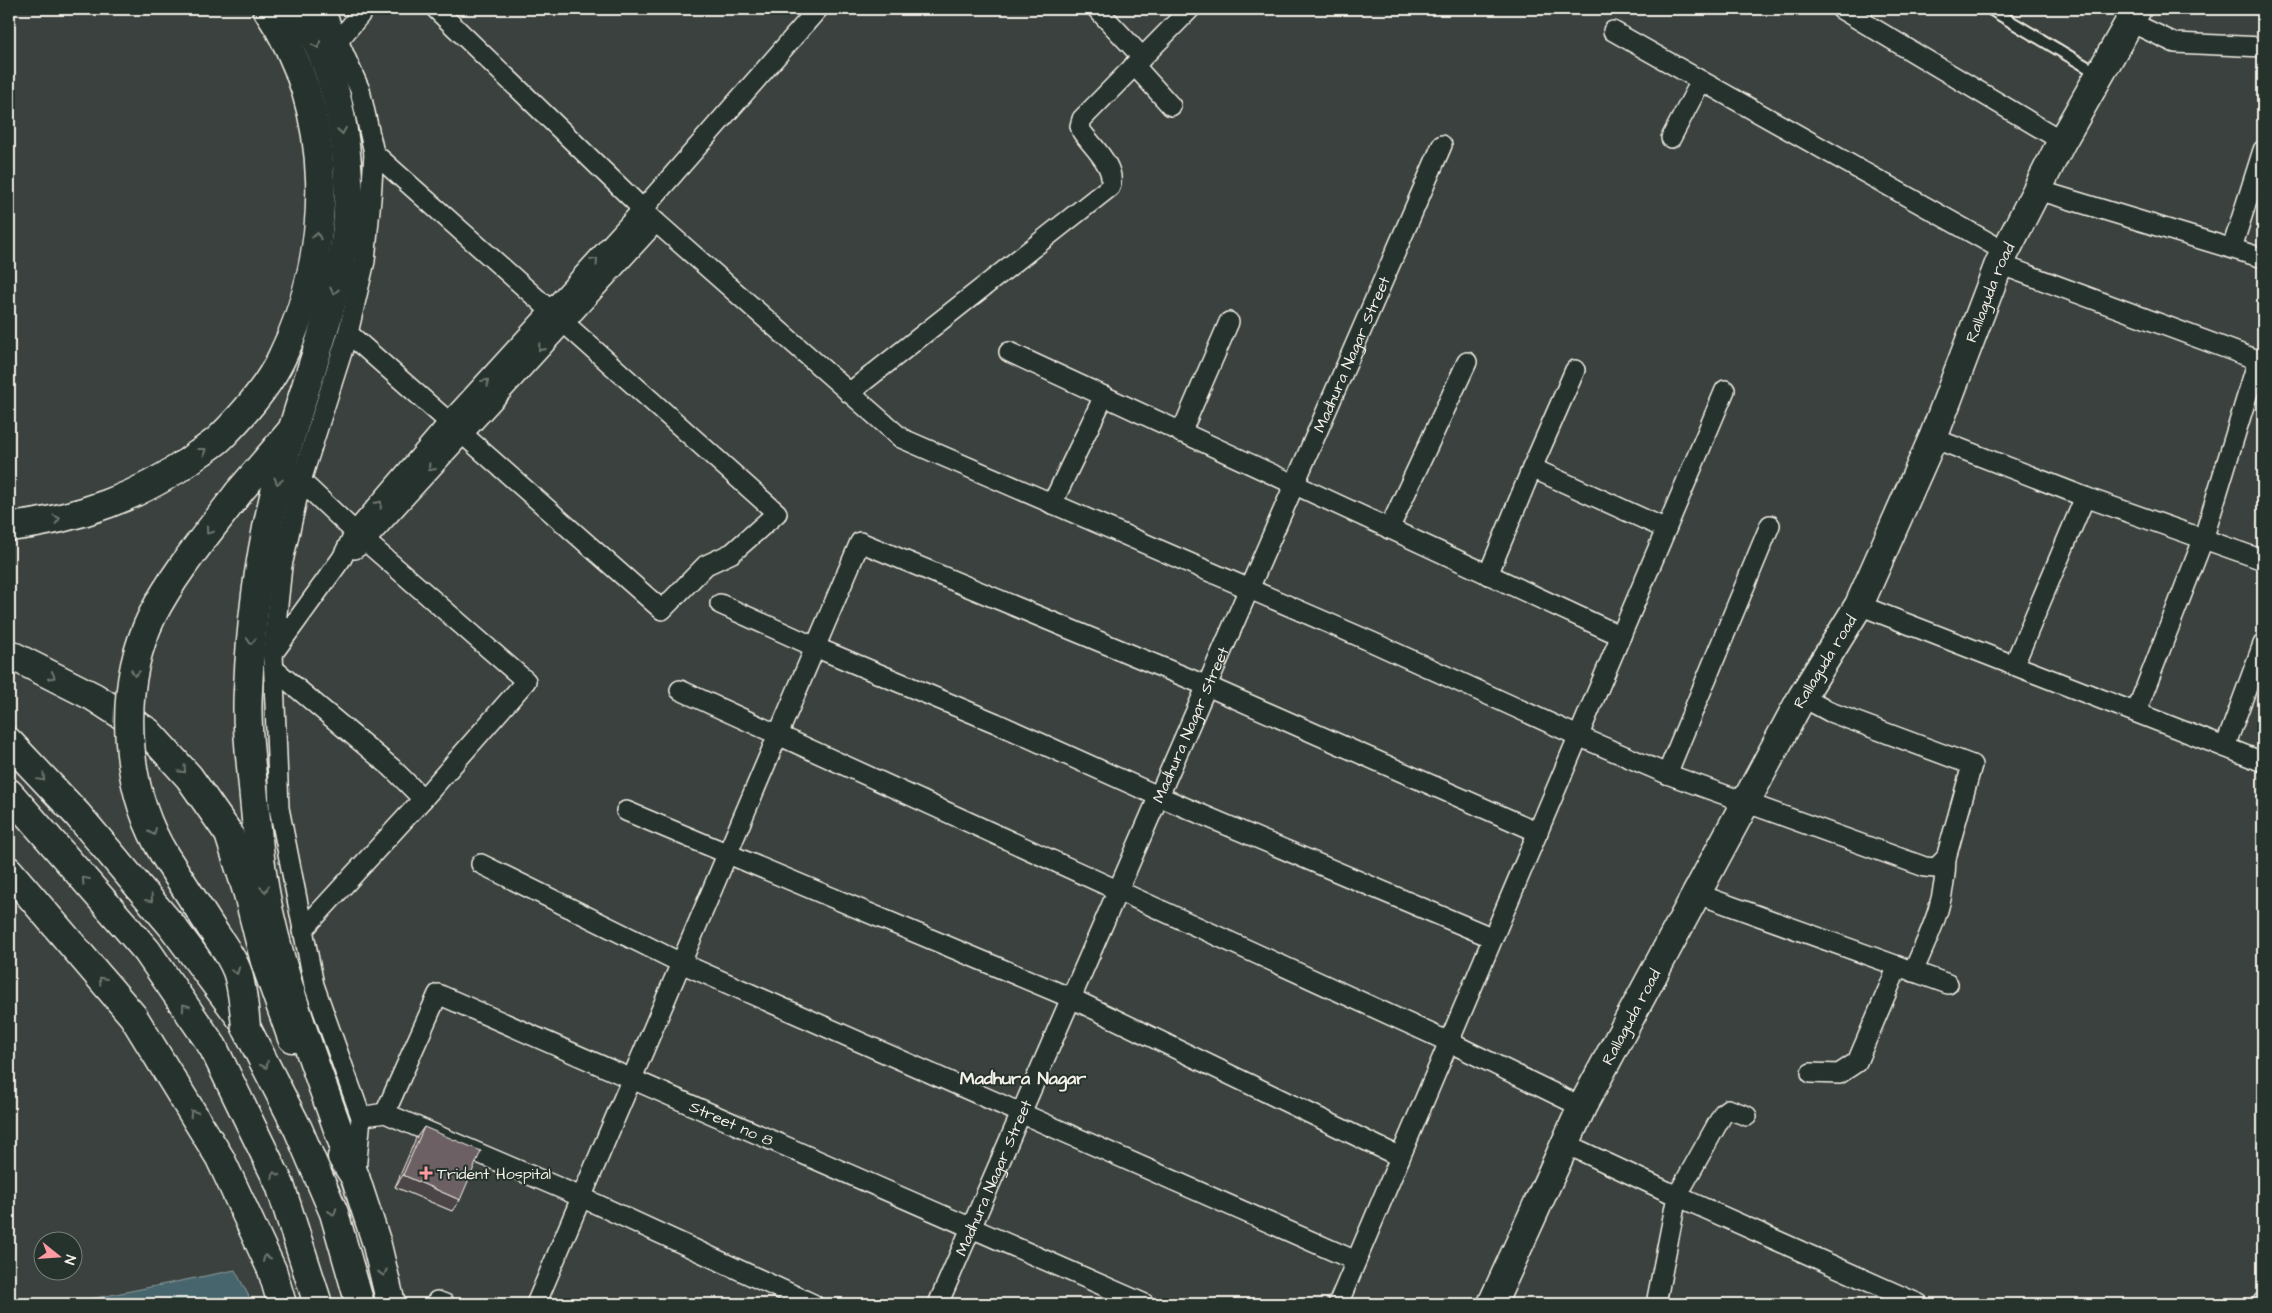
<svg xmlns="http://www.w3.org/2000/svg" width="2272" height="1313" viewBox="0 0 2272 1313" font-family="'Architects Daughter',sans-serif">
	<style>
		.water { fill: #47656d; stroke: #8c9d9e }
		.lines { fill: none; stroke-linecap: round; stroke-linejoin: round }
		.lane-casing { stroke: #f4f1e8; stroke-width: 14 }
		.street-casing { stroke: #f4f1e8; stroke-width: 22 }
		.secondary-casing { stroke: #f4f1e8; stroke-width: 31 }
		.primary-casing { stroke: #f4f1e8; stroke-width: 31 }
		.highway-casing { stroke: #f4f1e8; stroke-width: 31 }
		.lane { stroke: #26332d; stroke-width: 10 }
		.street { stroke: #26332d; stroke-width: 19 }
		.secondary { stroke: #26332d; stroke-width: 28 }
		.primary { stroke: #26332d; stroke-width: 28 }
		.highway { stroke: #26332d; stroke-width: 28 }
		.highway-bridge-casing { stroke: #f4f1e8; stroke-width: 31; stroke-linecap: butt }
		.highway-bridge { stroke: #26332d; stroke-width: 28 }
		.wall { fill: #5d5357; stroke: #f4f1e8 }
		.shaded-wall { fill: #4c4447; stroke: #f4f1e8 }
		.building { fill: #6c6165; stroke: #f4f1e8 }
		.oneway { stroke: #6e766e }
		.poi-dot { fill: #ff9aa2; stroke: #26332d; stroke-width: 2 }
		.labels { text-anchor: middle; stroke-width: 4; stroke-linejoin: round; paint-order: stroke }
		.street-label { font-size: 16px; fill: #f4f1e8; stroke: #26332d }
		.poi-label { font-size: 16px; fill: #f4f1e8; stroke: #26332d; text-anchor: start }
		.neighbourhood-label { font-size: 18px; font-weight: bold; fill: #f4f1e8; stroke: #26332d }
	</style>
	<rect width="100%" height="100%" fill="#3b413e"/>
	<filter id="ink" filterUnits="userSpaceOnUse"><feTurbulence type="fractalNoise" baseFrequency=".02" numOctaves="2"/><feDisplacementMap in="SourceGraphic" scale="10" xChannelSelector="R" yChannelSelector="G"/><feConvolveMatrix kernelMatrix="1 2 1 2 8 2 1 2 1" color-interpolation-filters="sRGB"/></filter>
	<g filter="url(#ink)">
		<!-- water -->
		<path class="water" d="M235 1270 253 1304H53L86 1300Z"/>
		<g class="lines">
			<!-- lane casing -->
			<g class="lane-casing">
				<path id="lane" d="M1990 9 2099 74"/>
			</g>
			<!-- street casing -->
			<g class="street-casing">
				<g id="street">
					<path d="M324 9 360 90 374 153 371 199 365 261 348 333 301 481 282 566 273 653 279 808 314 985 361 1117 356 1171"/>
					<path d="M436 9 656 222 901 438 1372 642 1578 736 1667 774 1925 867 1936 868 1946 858 1972 765 1830 712 1802 697"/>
					<path d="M1097 9 1142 57"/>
					<path d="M1841 9 2062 141"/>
					<path d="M2128 21 2175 43 2263 47"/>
					<path d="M1613 31 2006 252"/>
					<path d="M338 41 365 9"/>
					<path d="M1134 65 1171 106"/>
					<path d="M1671 138 1701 81"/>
					<path d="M2038 190 2263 258"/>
					<path d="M2232 248 2263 150"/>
					<path d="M1999 264 2263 362"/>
					<path d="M348 333 662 610 706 565 732 553 777 513 374 153"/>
					<path d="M1009 352 1621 636"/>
					<path d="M849 393 1110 187C1117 168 1093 147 1082 132L1080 126 1082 119 1190 9"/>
					<path d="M1181 433 1229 322"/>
					<path d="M1933 438 2085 497 2263 560"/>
					<path d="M1532 468 1575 370"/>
					<path d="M301 481 355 532 526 681 423 799 302 931"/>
					<path d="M1052 504 1104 396"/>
					<path d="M1389 529 1467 362"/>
					<path d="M355 549 365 541 656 222"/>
					<path d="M1488 575 1532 468 1666 529"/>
					<path d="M720 604 815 647 996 723 1158 796 1493 938"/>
					<path d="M1859 605 2263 762"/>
					<path d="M274 652 342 558 355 532 449 422 643 209 818 9"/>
					<path d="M2014 665 2085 497"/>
					<path d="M274 669 392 768 423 799"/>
					<path d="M680 690 1449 1042 1582 1107"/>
					<path d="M2136 712 2203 540 2258 360"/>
					<path d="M2225 747 2263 644"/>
					<path d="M1667 774 1770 525"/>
					<path d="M626 811 1071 998 1400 1157"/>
					<path d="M481 864 681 963 1356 1261"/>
					<path d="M1695 893 1948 984"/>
					<path d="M1913 972C1931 930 1945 905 1946 858"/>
					<path d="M1811 1073 1839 1074 1857 1062 1898 966"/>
					<path id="s1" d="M385 1113 438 994 1145 1304"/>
					<path d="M372 1115 385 1113 581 1197 813 1304"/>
					<path d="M1747 1116 1728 1109 1724 1112 1677 1196 1919 1304"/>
					<path d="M1564 1143 1677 1196 1656 1304"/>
					<path d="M437 1301 445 1304"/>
					<path d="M536 1304 860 542 1207 686 1538 832"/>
					<path id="s2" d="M938 1304 1442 145"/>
					<path d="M1338 1304 1725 390"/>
					<path d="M2262 1304 2263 1302"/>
				</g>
			</g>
			<!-- secondary casing -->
			<g class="secondary-casing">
				<g id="secondary">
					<path d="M9 654 94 697 148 732 189 777 229 834 248 894 265 962 292 1038"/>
					<path d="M9 871 133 1016 220 1158 272 1270 282 1304"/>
					<path d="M342 1157 355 1177 376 1241 391 1304"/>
					<path id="s3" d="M1492 1304 1582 1107 1802 697 1859 605 1933 438 1999 264 2062 141 2137 9"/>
				</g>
			</g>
			<!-- primary casing -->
			<g class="primary-casing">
				<g id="primary">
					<path d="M298 9C304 19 311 30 316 40 344 98 355 185 344 248 330 323 301 395 281 469 261 542 251 614 248 690 246 722 250 755 253 787 257 829 260 871 269 912 289 1003 325 1090 355 1177"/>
					<path d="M9 527C75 520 143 496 197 455 205 449 214 444 221 437 244 414 267 388 281 359 335 250 336 112 267 9"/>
				</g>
			</g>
			<!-- highway casing -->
			<g class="highway-casing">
				<g id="highway">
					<path d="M239 492 292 430"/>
					<path d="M9 742 77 814 172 926 243 1021 298 1129 334 1213 360 1304"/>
					<path d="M9 793 147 951 213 1047 280 1185 318 1304"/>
				</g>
			</g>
			<!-- lane -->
			<use href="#lane" class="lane"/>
			<!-- street -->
			<use href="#street" class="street"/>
			<!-- secondary -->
			<use href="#secondary" class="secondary"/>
			<!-- primary -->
			<use href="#primary" class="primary"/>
			<!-- highway -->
			<use href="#highway" class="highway"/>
			<!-- highway-bridge casing -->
			<g class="highway-bridge-casing">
				<path id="highway-bridge" d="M239 492C209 532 175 571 152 616 117 688 123 788 165 856 180 879 195 903 210 926 219 940 231 955 237 971 243 989 244 1009 246 1027"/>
			</g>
			<!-- highway-bridge -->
			<use href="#highway-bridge" class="highway-bridge"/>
		</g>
		<!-- wall -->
		<path class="wall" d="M424 1127 460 1200 452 1211 395 1187 416 1138Z"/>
		<!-- shaded-wall -->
		<path class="shaded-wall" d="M403 1175 460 1200 452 1211 395 1187Z"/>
		<!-- building -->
		<path class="building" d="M424 1127 481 1151 460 1200 403 1175Z"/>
		<!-- one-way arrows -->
		<defs><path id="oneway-chevron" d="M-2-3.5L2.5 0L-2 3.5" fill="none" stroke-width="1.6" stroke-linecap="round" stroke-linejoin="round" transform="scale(1.25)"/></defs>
		<g class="oneway">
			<use href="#oneway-chevron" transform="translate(317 45) rotate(67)"/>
			<use href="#oneway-chevron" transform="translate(342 131) rotate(81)"/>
			<use href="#oneway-chevron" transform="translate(317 236) rotate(-79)"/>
			<use href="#oneway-chevron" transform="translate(595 261) rotate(-48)"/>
			<use href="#oneway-chevron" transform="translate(334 291) rotate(103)"/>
			<use href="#oneway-chevron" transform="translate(541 348) rotate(132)"/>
			<use href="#oneway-chevron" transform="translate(486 382) rotate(-48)"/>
			<use href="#oneway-chevron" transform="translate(203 451) rotate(-37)"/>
			<use href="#oneway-chevron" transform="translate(431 468) rotate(132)"/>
			<use href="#oneway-chevron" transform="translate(278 481) rotate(105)"/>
			<use href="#oneway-chevron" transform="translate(379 504) rotate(-49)"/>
			<use href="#oneway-chevron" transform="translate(57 519) rotate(-14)"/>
			<use href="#oneway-chevron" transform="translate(209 531) rotate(127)"/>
			<use href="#oneway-chevron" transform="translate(251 641) rotate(94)"/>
			<use href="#oneway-chevron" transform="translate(135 673) rotate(100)"/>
			<use href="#oneway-chevron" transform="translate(52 676) rotate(27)"/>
			<use href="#oneway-chevron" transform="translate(183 770) rotate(47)"/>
			<use href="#oneway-chevron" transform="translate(42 778) rotate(47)"/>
			<use href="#oneway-chevron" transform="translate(153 832) rotate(66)"/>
			<use href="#oneway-chevron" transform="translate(85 880) rotate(-131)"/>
			<use href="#oneway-chevron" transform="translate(265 889) rotate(81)"/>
			<use href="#oneway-chevron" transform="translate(150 899) rotate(49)"/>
			<use href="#oneway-chevron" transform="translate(236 971) rotate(69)"/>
			<use href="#oneway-chevron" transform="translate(102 980) rotate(-131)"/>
			<use href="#oneway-chevron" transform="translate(185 1007) rotate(-125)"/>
			<use href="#oneway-chevron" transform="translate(265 1065) rotate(63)"/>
			<use href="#oneway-chevron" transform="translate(193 1113) rotate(-122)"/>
			<use href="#oneway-chevron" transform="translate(275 1175) rotate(-116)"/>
			<use href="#oneway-chevron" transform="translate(333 1212) rotate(70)"/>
			<use href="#oneway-chevron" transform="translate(266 1258) rotate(-114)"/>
			<use href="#oneway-chevron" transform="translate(383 1273) rotate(76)"/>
		</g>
	</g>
	<!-- markers -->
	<path class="poi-dot" d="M423.5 1165.5h5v5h5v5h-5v5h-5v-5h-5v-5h5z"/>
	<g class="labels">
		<!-- street labels -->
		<g class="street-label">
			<text dy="6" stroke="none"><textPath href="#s3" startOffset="1129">Rallaguda road</textPath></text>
			<text dy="6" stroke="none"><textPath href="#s2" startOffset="1036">Madhura Nagar Street</textPath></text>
			<text dy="6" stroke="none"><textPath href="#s3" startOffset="724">Rallaguda road</textPath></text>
			<text dy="6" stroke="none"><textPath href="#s2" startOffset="632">Madhura Nagar Street</textPath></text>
			<text dy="6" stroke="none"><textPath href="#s3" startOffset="319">Rallaguda road</textPath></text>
			<text dy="6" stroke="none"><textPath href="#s1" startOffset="451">Street no 8</textPath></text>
			<text dy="6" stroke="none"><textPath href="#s2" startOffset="138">Madhura Nagar Street</textPath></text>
		</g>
		<!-- poi labels -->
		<g class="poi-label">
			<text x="437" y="1179">Trident Hospital</text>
		</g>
		<!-- neighbourhood labels -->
		<g class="neighbourhood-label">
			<text x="1023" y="1084">Madhura Nagar</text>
		</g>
	</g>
	<!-- margin -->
	<rect width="2272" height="1313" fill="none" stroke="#26332d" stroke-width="30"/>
	<rect x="15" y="15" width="2242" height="1283" fill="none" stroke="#f4f1e8" stroke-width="2" filter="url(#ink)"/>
	<!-- north arrow -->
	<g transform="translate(58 1256) rotate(107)"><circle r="24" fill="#26332d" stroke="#787f78"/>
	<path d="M0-4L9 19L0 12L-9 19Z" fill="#ff9aa2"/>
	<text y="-8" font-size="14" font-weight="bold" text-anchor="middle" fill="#f4f1e8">N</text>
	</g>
</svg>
